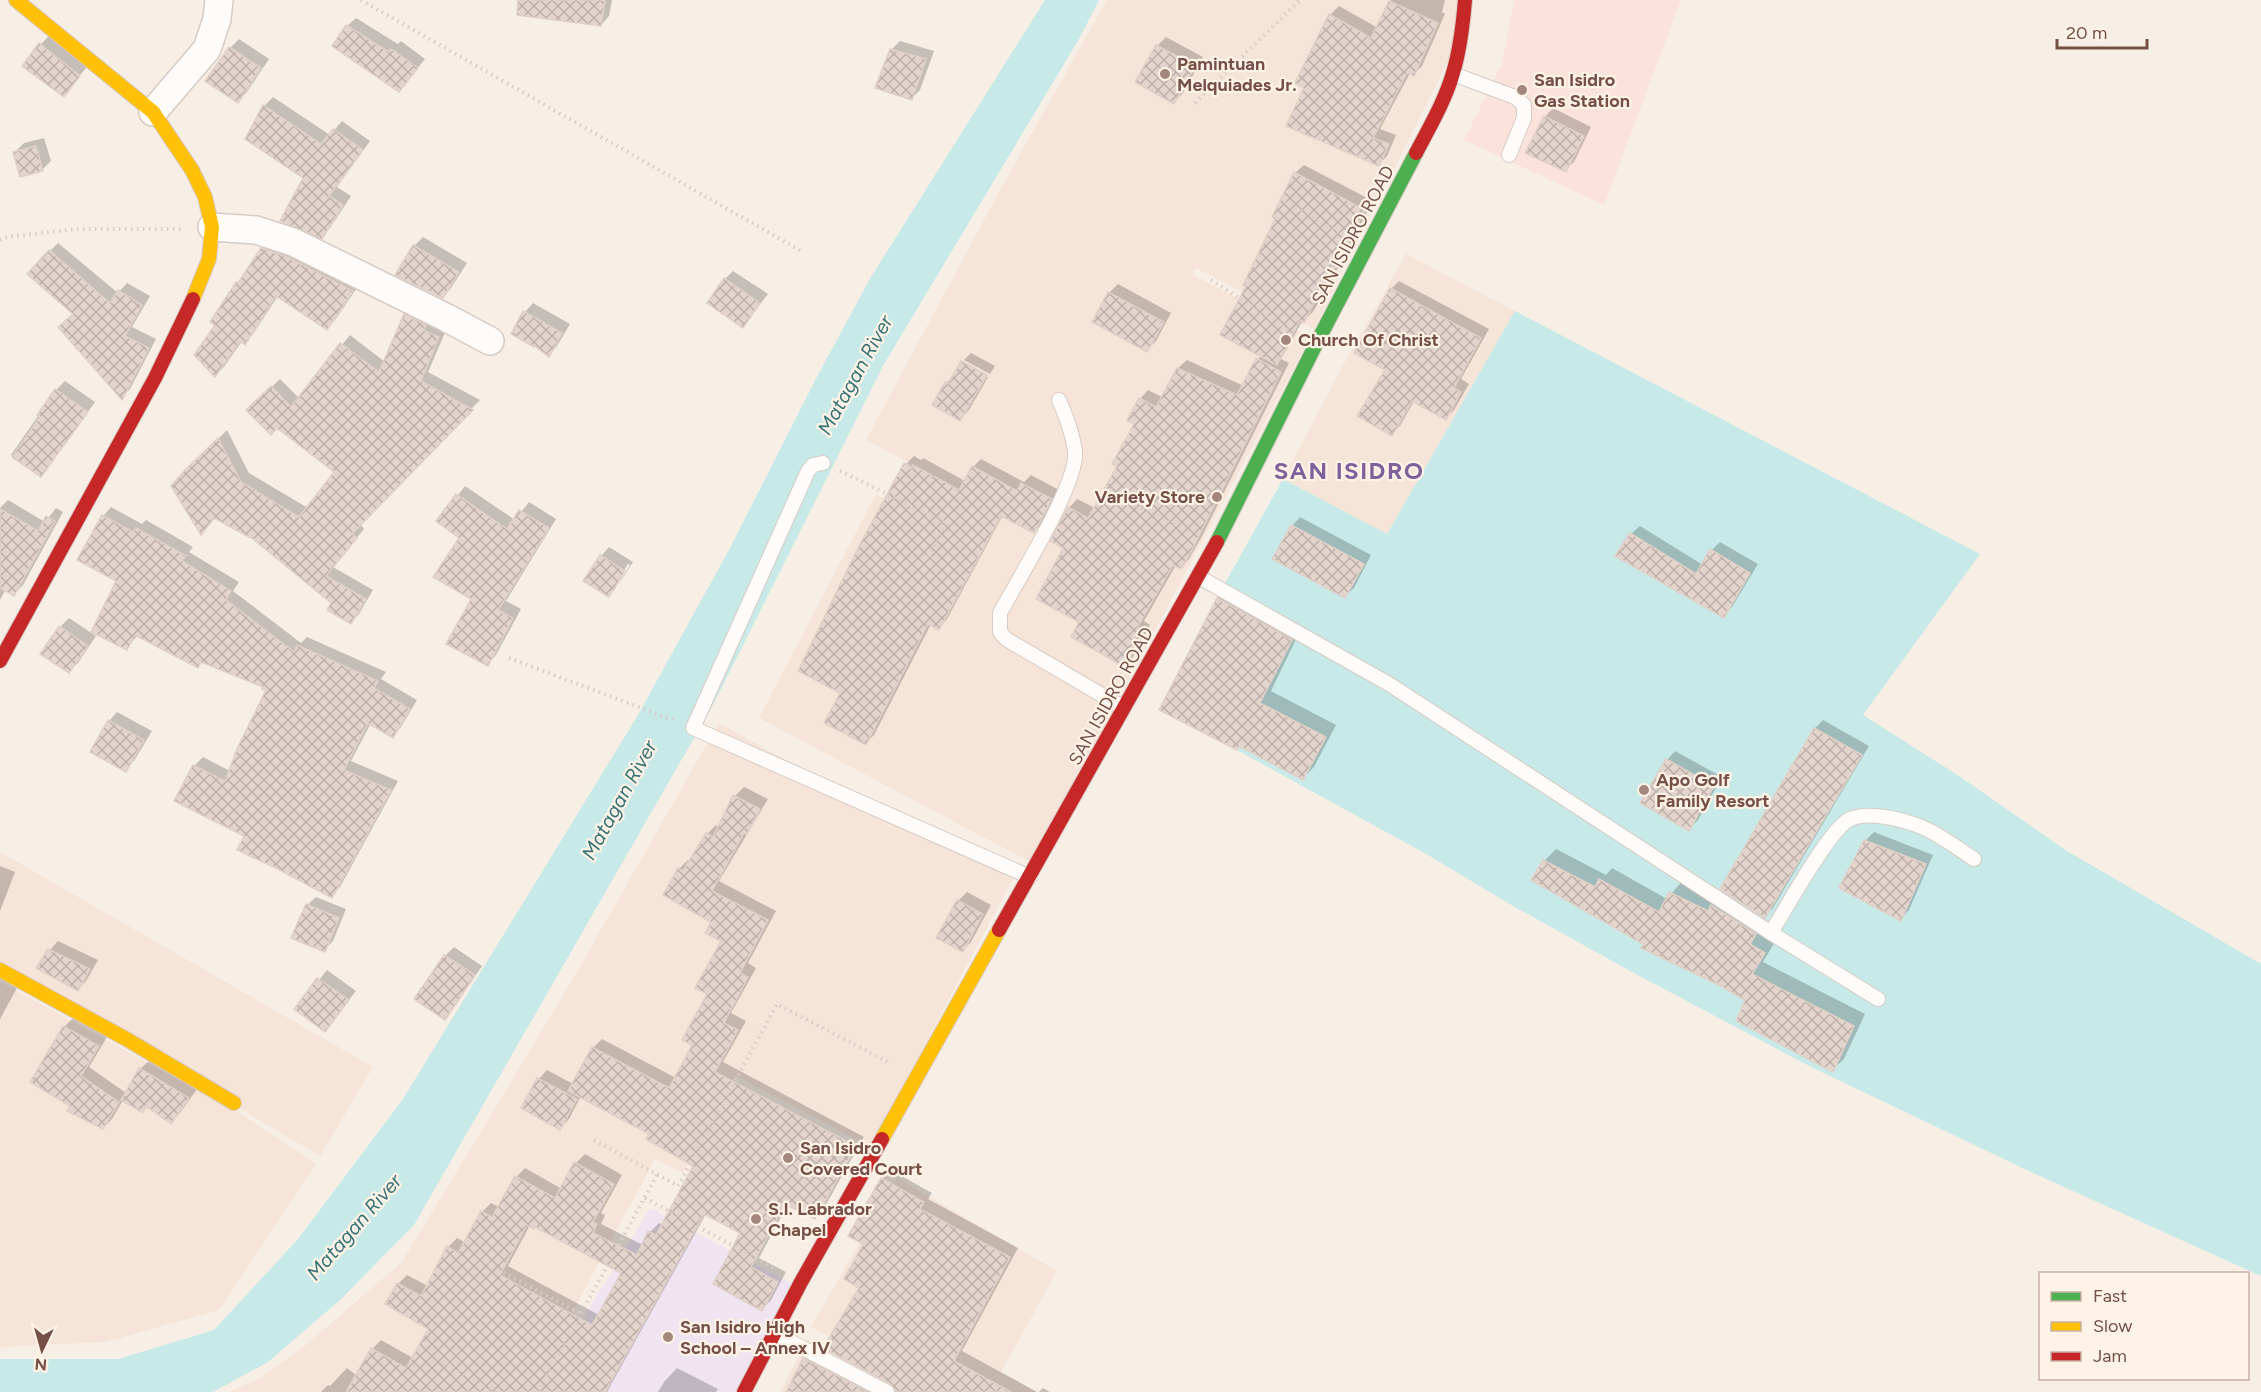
<svg xmlns="http://www.w3.org/2000/svg" width="2261" height="1392" viewBox="0 0 2261 1392" font-family="Figtree,sans-serif">
	<style>
		.residential { fill: #f5e4d7 }
		.commercial { fill: #fbe3db }
		.education { fill: #f0e4f1 }
		.water { fill: #c7eae8 }
		.shadow { fill: #0003; fill-rule: evenodd }
		.building { fill: url(#building-cross-hatch); stroke: #e0d0c8; stroke-width: 1.5; fill-rule: evenodd }
		.lines { fill: none; stroke-linecap: round; stroke-linejoin: round }
		.lane-casing { stroke: #d8cbc4; stroke-width: 16 }
		.street-casing { stroke: #d8cbc4; stroke-width: 30 }
		.fast-casing { stroke: #d7c9c3; stroke-width: 16 }
		.slow-casing { stroke: #d7c9c3; stroke-width: 16 }
		.jam-casing { stroke: #d7c9c3; stroke-width: 16 }
		.path { stroke: #d8ccc8; stroke-width: 4; stroke-dasharray: 1.5 4.5; stroke-linecap: butt }
		.lane { stroke: #fefcfb; stroke-width: 14 }
		.street { stroke: #fefcfb; stroke-width: 27 }
		.fast { stroke: #4caf50; stroke-width: 14 }
		.slow { stroke: #ffc107; stroke-width: 14 }
		.jam { stroke: #c62828; stroke-width: 14 }
		.poi-dot { fill: #a3877d; stroke: #fff2e7; stroke-width: 2 }
		.labels { text-anchor: middle; stroke-width: 4.5; stroke-linejoin: round; paint-order: stroke }
		.poi-label { font-size: 18px; font-weight: bold; fill: #765045; stroke: #fff2e7; text-anchor: start }
		.street-label { font-size: 18px; fill: #765045; stroke: #fff2e7 }
		.water-label { font-size: 20px; font-style: italic; fill: #357476; stroke: #fff2e7 }
		.district-label { font-size: 24px; font-weight: bold; letter-spacing: 1.5px; fill: #7f609a; stroke: #fff2e7 }
	</style>
	<defs>
		<pattern id="building-cross-hatch" width="8" height="8" patternUnits="userSpaceOnUse" patternTransform="scale(1.5)"><rect width="8" height="8" fill="#e3d5ce"/><path d="M0 0l8 8M0 8l8-8" fill="none" stroke="#bdafa9"/></pattern>
	</defs>
	<rect width="100%" height="100%" fill="#f7eee6"/>
	<!-- residential -->
	<g class="residential">
		<path d="M1107 0H1465L1449 59 1314 329 1196 268 1193 275 1310 337 1032 863 759 718 876 494 950 533 940 511 952 485 866 440 999 192Z"/>
		<path d="M1406 254 1515 311 1387 534 1283 479 1340 371Z"/>
		<path d="M719 723 798 767 1013 879 870 1147 735 1075 683 1173 655 1159 529 1392H230L259 1379 306 1345 402 1262 570 984Z"/>
		<path d="M0 852 373 1067 320 1156 0 967Z"/>
		<path d="M0 982 240 1113 316 1164 219 1310 105 1342 0 1347Z"/>
		<path d="M897 1178 1057 1271 1001 1372 1037 1392H935L811 1327Z"/>
		<path d="M807 1340 905 1392H780Z"/>
	</g>
	<!-- commercial -->
	<path class="commercial" d="M1514 0H1681L1604 205 1464 140 1502 64Z"/>
	<!-- education -->
	<path class="education" d="M650 1208 791 1283 736 1392H539Z"/>
	<!-- water -->
	<g class="water">
		<path d="M1045 0H1099L1079 39 884 364 713 705 414 1225 340 1300 268 1362 213 1392H0V1359H118L214 1330 298 1239 403 1099 638 715 730 548 820 371 871 277Z"/>
		<path d="M1515 311 1980 554 1863 715 1959 776 2067 851 2261 964V1276L2031 1172 1813 1068 1632 972 1513 906 1428 855 1237 750 1294 634 1219 594 1283 479 1387 534Z"/>
	</g>
	<!-- shadow -->
	<g class="shadow">
		<path d="M564 0H612L609 16 601 25Z"/>
		<path d="M1391 0H1445L1442 12 1445 14 1422 66 1414 74 1410 73 1380 129 1396 135 1387 156 1379 164 1306 87 1330 15 1339 6 1378 28Z"/>
		<path d="M356 18 398 44 401 41 425 59 399 91 347 26Z"/>
		<path d="M49 36 87 67 63 95 41 44Z"/>
		<path d="M1166 37 1203 57 1183 93 1174 102 1157 46Z"/>
		<path d="M239 39 269 59 247 92 238 101 230 48Z"/>
		<path d="M900 41 934 51 920 90 912 98 891 50Z"/>
		<path d="M273 97 330 135 342 121 370 141 337 187 351 196 330 228 321 237 305 177 247 138 264 106Z"/>
		<path d="M1553 108 1591 127 1574 162 1565 170 1545 117Z"/>
		<path d="M44 138 51 161 42 170 15 152 24 143Z"/>
		<path d="M1304 165 1373 201 1327 288 1313 312 1303 320 1281 359 1289 363 1201 538 1189 559 1181 567 1176 565 1144 621 1150 625 1133 657 1125 665 1081 622 1065 547 1069 508 1077 499 1095 508 1119 465 1136 423 1140 399 1148 390 1162 397 1178 368 1187 360 1244 386 1261 355 1248 286 1295 173Z"/>
		<path d="M423 237 467 263 451 288 443 297 397 274 414 246Z"/>
		<path d="M270 240 361 282 335 320 326 328 278 296 253 334 244 343 242 341 224 367 215 375 217 325 237 283Z"/>
		<path d="M58 243 118 293 127 283 150 296 132 327 156 339 130 389 122 397 50 251Z"/>
		<path d="M733 271 768 294 743 326 725 279Z"/>
		<path d="M1399 281 1489 329 1461 379 1469 384 1454 410 1446 418 1414 401 1400 426 1391 434V289Z"/>
		<path d="M1118 284 1171 313 1156 341 1147 350 1109 293Z"/>
		<path d="M533 303 570 324 557 346 549 355 535 344 513 333 525 312Z"/>
		<path d="M414 307 447 328 428 372 480 400 360 524 364 529 333 567 373 590 359 614 351 622 333 603 253 538 216 517 202 533 185 472 227 430 249 473 308 508 336 471 277 426 248 410 280 379 299 398 350 335 385 362 405 315Z"/>
		<path d="M971 353 995 366 990 374 964 360Z"/>
		<path d="M963 361V363L988 377 969 410 960 419 946 383 955 374Z"/>
		<path d="M65 381 95 402 49 466 41 475 11 455 56 390Z"/>
		<path d="M914 456 921 460 923 458 965 481 973 467 981 459 1024 482 1031 475 1059 490 1043 523 1034 531 1003 515 947 619 939 628 931 624 874 735 866 743 842 693 906 464Z"/>
		<path d="M465 486 515 520 529 502 556 519 506 601 521 609 496 655 488 664 461 538 438 521Z"/>
		<path d="M8 500 45 522 56 508 63 512 23 585 14 594 6 589 0 600V508Z"/>
		<path d="M111 507 142 524 146 520 193 547 189 552 239 582 233 591 301 643 307 637 386 672 381 679 417 700 401 727 393 736 371 723 351 761 398 781 340 887 332 896 246 835 194 766 203 757 230 771 268 690 265 686 202 661 197 666 138 635 126 649 118 581 103 516Z"/>
		<path d="M1300 517 1371 555 1354 588 1345 596 1292 526Z"/>
		<path d="M1640 526 1703 565 1712 550 1720 542 1758 564 1732 607 1723 616 1631 534Z"/>
		<path d="M609 547 633 562 617 587 630 565 628 564 613 588H616L609 595 601 556Z"/>
		<path d="M1230 587 1302 627 1271 691 1336 725 1314 767 1303 778 1240 745 1161 709 1218 598Z"/>
		<path d="M69 618 96 636 78 663 69 671 60 627Z"/>
		<path d="M117 712 152 731 134 761 125 770 109 721Z"/>
		<path d="M1823 720 1869 746 1773 908 1765 916 1722 889 1815 728Z"/>
		<path d="M1675 751 1722 777 1698 820 1689 829 1667 760Z"/>
		<path d="M744 787 768 799 719 881 776 911 748 963 756 968 731 1013 746 1021 723 1062 864 1137 824 1208 815 1217 788 1204 759 1258 786 1272 771 1300 762 1309 742 1233 706 1214 607 1392H321L328 1385 330 1386 347 1368 357 1376 372 1349 381 1340 413 1358 430 1328 387 1304 398 1284 407 1275 428 1286 448 1247 457 1238 466 1243 482 1212 491 1203 499 1207 516 1177 525 1168 562 1189 576 1163 585 1154 622 1175 601 1213 605 1215 601 1224 643 1245 650 1232 659 1223 663 1225 695 1165 651 1133 581 1096 569 1119 560 1128 539 1079 547 1070 573 1084 593 1048 602 1039 676 1078 694 1044 723 941 713 921 679 869 688 860 691 862 707 834 716 825 719 827 735 796ZM530 1225 535 1226 623 1272 599 1315 508 1266Z"/>
		<path d="M1874 832 1933 855 1909 910 1901 919 1865 841Z"/>
		<path d="M1556 849 1606 875 1612 868 1667 899 1682 881 1719 899 1724 894 1767 922 1761 932 1776 940 1763 962 1865 1014 1844 1059 1832 1070 1747 1000 1533 880 1544 861Z"/>
		<path d="M0 866 15 872 0 911Z"/>
		<path d="M967 892 991 905 971 942 962 951 958 901Z"/>
		<path d="M316 897 346 909 333 941 324 950 307 905Z"/>
		<path d="M58 941 98 960 86 981 78 989 50 950Z"/>
		<path d="M454 947 482 966 453 1009 445 1018 416 999 445 956Z"/>
		<path d="M327 970 356 991 325 1030 296 1009Z"/>
		<path d="M0 978 17 988 0 1019Z"/>
		<path d="M73 1018 107 1037 89 1067 126 1093 140 1069 149 1061 197 1089 180 1113 171 1122 148 1106 142 1111 123 1100 112 1119 103 1128 72 1105 64 1027Z"/>
		<path d="M891 1170 932 1193 928 1199 1018 1248 962 1351 1037 1392H788L804 1359 813 1350 892 1392H897L861 1287 866 1244 882 1179Z"/>
		<path d="M677 1368 718 1389 716 1392H658L664 1382Z"/>
		<path d="M1043 1388 1050 1392H1039Z"/>
	</g>
	<!-- building -->
	<g class="building">
		<path d="M518 0H605L601 26 517 15Z"/>
		<path d="M1389 1 1438 23 1414 76 1407 73 1373 138 1389 144 1379 166 1286 126 1304 88 1295 83 1329 14 1371 38Z"/>
		<path d="M346 25 389 52 391 49 418 68 399 92 332 46Z"/>
		<path d="M39 43 80 76 64 97 22 66Z"/>
		<path d="M1156 45 1195 66 1174 104 1135 82Z"/>
		<path d="M229 47 261 68 238 103 205 81Z"/>
		<path d="M890 49 926 59 912 100 875 88Z"/>
		<path d="M263 105 321 144 333 129 363 150 329 196 343 205 322 239 280 221 303 178 245 139Z"/>
		<path d="M1544 116 1584 136 1566 172 1525 153Z"/>
		<path d="M36 146 43 171 20 177 13 152Z"/>
		<path d="M1294 172 1365 210 1319 298 1317 297 1304 323 1300 320 1277 365 1220 335 1246 286 1243 285 1275 219 1272 217Z"/>
		<path d="M413 245 459 272 443 298 395 275Z"/>
		<path d="M261 248 287 257 353 291 327 330 276 296 245 345 240 341 215 377 194 355 215 325 210 322 236 282 238 283Z"/>
		<path d="M49 250 110 303 118 290 142 305 125 336 149 348 122 400 58 327 73 314 27 274Z"/>
		<path d="M724 278 760 303 743 328 707 303Z"/>
		<path d="M1390 288 1481 338 1454 388 1461 392 1446 420 1412 401 1392 436 1357 416 1385 370 1354 353Z"/>
		<path d="M1108 292 1164 322 1147 352 1092 322Z"/>
		<path d="M523 311 562 333 549 357 535 346 534 347 511 334Z"/>
		<path d="M404 314 426 325 423 330 439 337 421 381 473 410 352 534 357 538 326 576 366 599 351 624 327 610 331 603 253 539 214 518 201 535 171 486 184 471 218 438 241 482 299 517 334 472 277 428 271 435 246 410 271 386 291 407 340 343 379 372Z"/>
		<path d="M1256 358 1281 372 1193 548 1181 569 1173 565 1136 630 1143 634 1125 667 1071 637 1079 622 1036 599 1063 548 1050 541 1068 507 1088 518 1117 466 1112 464 1134 424 1127 420 1139 398 1156 407 1177 368 1237 395Z"/>
		<path d="M961 361 987 375 960 421 932 405 945 382 948 384Z"/>
		<path d="M55 389 88 412 41 477 12 457 40 417 37 415Z"/>
		<path d="M904 463 912 468 913 465 959 490 972 466 1017 491 1021 483 1052 499 1034 533 1001 516 939 630 928 624 866 745 824 723 840 693 798 671 859 546Z"/>
		<path d="M456 494 507 529 519 510 549 528 498 610 513 618 488 666 446 644 471 599 433 577 459 538 436 521Z"/>
		<path d="M0 509 38 531 46 516 55 521 14 596 0 588Z"/>
		<path d="M102 515 133 532 136 528 186 556 182 561 231 591 226 600 294 652 297 645 378 681 374 688 410 709 393 738 368 723 344 770 391 790 332 898 278 869 237 850 244 836 174 801 193 765 225 781 237 749 266 690 262 689 263 687 201 662 198 668 135 635 127 650 91 632 116 581 77 560Z"/>
		<path d="M1291 525 1364 564 1345 598 1272 559Z"/>
		<path d="M1630 533 1696 574 1710 549 1750 573 1724 618 1615 556Z"/>
		<path d="M600 555 625 571 609 597 583 581Z"/>
		<path d="M1217 598 1292 640 1260 703 1326 737 1303 780 1239 746 1237 750 1159 710Z"/>
		<path d="M59 626 88 646 69 673 40 654Z"/>
		<path d="M108 720 144 740 126 772 90 752Z"/>
		<path d="M1814 728 1862 755 1765 918 1720 889Z"/>
		<path d="M1666 759 1714 786 1689 831 1640 803Z"/>
		<path d="M733 795 760 809 747 834 744 833 712 891 768 920 740 973 748 977 724 1023 738 1030 715 1072 856 1146 815 1219 785 1204 751 1267 778 1282 762 1311 713 1284 740 1233 704 1214 605 1392H346L371 1348 406 1368 428 1329 385 1304 397 1283 421 1296 447 1246 458 1253 481 1211 492 1217 515 1176 555 1198 574 1162 614 1184 593 1222 597 1224 593 1233 637 1255 648 1231 656 1235 693 1166 646 1139 649 1134 568 1091 592 1047 669 1088 692 1045 682 1040 707 994 695 988 721 941 705 933 711 922 663 895 678 868 683 871 706 833 713 837ZM527 1225 534 1229 535 1227 621 1273 592 1325 500 1275Z"/>
		<path d="M1864 840 1926 864 1901 921 1839 888Z"/>
		<path d="M1543 860 1595 887 1599 879 1659 912 1669 892 1708 911 1711 905 1756 934 1750 944 1765 953 1752 974 1854 1026 1833 1072 1736 1021 1745 1000 1719 985 1641 948 1643 944 1531 880Z"/>
		<path d="M957 900 983 914 963 952 936 938Z"/>
		<path d="M306 904 339 918 325 952 291 938Z"/>
		<path d="M48 949 90 969 78 991 36 968Z"/>
		<path d="M444 955 475 975 445 1020 414 999Z"/>
		<path d="M317 978 349 1000 325 1032 294 1009Z"/>
		<path d="M63 1026 99 1046 81 1076 119 1102 103 1129 67 1111 70 1106 30 1082Z"/>
		<path d="M139 1068 189 1098 171 1124 146 1106 143 1113 121 1100Z"/>
		<path d="M537 1078 577 1099 560 1130 521 1108Z"/>
		<path d="M881 1178 924 1202 920 1209 1010 1257 954 1361 1011 1392H896L891 1384 823 1348 859 1288 844 1279 863 1244 848 1236Z"/>
		<path d="M803 1358 868 1392H786Z"/>
	</g>
	<g class="lines">
		<!-- lane casing -->
		<g class="lane-casing">
			<g id="lane">
				<path d="M1453 74 1515 97 1524 105V118L1509 155"/>
				<path d="M1059 400C1066 416 1073 434 1075 452 1078 484 1017 581 1000 613V632L1006 639 1124 708"/>
				<path d="M823 463 813 465 808 471 693 728 1030 877"/>
				<path d="M1199 577 1389 684 1771 933 1878 999"/>
				<path d="M1771 933C1785 910 1830 828 1850 819 1868 811 1901 819 1919 826 1938 833 1957 848 1974 859"/>
				<path d="M774 1333 887 1392"/>
			</g>
		</g>
		<!-- street casing -->
		<g class="street-casing">
			<g id="street">
				<path d="M153 112 207 49 217 19 219 0"/>
				<path d="M212 227 256 230 293 242 447 318 490 341"/>
			</g>
		</g>
		<!-- fast casing -->
		<g class="fast-casing">
			<path id="fast" d="M1217 542 1315 346 1416 153"/>
		</g>
		<!-- slow casing -->
		<g class="slow-casing">
			<g id="slow">
				<path d="M16 0 153 112 192 170 205 197 212 227 209 259 193 299"/>
				<path d="M0 970 128 1040 234 1103"/>
				<path d="M882 1139 999 930"/>
			</g>
		</g>
		<!-- jam casing -->
		<g class="jam-casing">
			<g id="jam">
				<path d="M1416 153C1429 128 1445 101 1453 73 1460 50 1463 24 1465 0"/>
				<path d="M0 661 155 378 193 299"/>
				<path d="M999 930 1217 542"/>
				<path d="M744 1392 801 1282 882 1139"/>
			</g>
		</g>
		<!-- path -->
		<g class="path">
			<path d="M361 0 803 252"/>
			<path d="M1195 103 1300 0"/>
			<path d="M1285 202 1340 233"/>
			<path d="M0 240 7 237 77 229H181"/>
			<path d="M1211 280 1289 330"/>
			<path d="M840 471 947 523 928 558"/>
			<path d="M1136 505 1189 531"/>
			<path d="M509 658 673 720"/>
			<path d="M594 1140 678 1186 777 1004 890 1063"/>
			<path d="M645 1198 774 1268"/>
			<path d="M488 1264 581 1314"/>
			<path d="M437 1359 496 1392"/>
			<path d="M538 1392 657 1175"/>
		</g>
		<!-- lane -->
		<use href="#lane" class="lane"/>
		<!-- street -->
		<use href="#street" class="street"/>
		<!-- fast -->
		<use href="#fast" class="fast"/>
		<!-- slow -->
		<use href="#slow" class="slow"/>
		<!-- jam -->
		<use href="#jam" class="jam"/>
	</g>
	<!-- markers -->
	<g class="poi-dot">
		<circle cx="1165" cy="74" r="6"/>
		<circle cx="1522" cy="90" r="6"/>
		<circle cx="1286" cy="340" r="6"/>
		<circle cx="1217" cy="497" r="6"/>
		<circle cx="1644" cy="790" r="6"/>
		<circle cx="788" cy="1158" r="6"/>
		<circle cx="756" cy="1219" r="6"/>
		<circle cx="668" cy="1337" r="6"/>
	</g>
	<g class="labels">
		<!-- poi labels -->
		<g class="poi-label">
			<text x="1177" y="70">Pamintuan<tspan x="1177" dy="21">Melquiades Jr.</tspan></text>
			<text x="1534" y="86">San Isidro<tspan x="1534" dy="21">Gas Station</tspan></text>
			<text x="1298" y="346">Church Of Christ</text>
			<text x="1205" y="503" text-anchor="end">Variety Store</text>
			<text x="1656" y="786">Apo Golf<tspan x="1656" dy="21">Family Resort</tspan></text>
			<text x="800" y="1154">San Isidro<tspan x="800" dy="21">Covered Court</tspan></text>
			<text x="768" y="1215">S.I. Labrador<tspan x="768" dy="21">Chapel</tspan></text>
			<text x="680" y="1333">San Isidro High<tspan x="680" dy="21">School – Annex IV</tspan></text>
		</g>
		<!-- street labels -->
		<g class="street-label">
			<text transform="translate(1353 235) rotate(-62)" y="6">SAN ISIDRO ROAD</text>
			<text transform="translate(1111 696) rotate(-61)" y="6">SAN ISIDRO ROAD</text>
		</g>
		<!-- water labels -->
		<g class="water-label">
			<text transform="translate(855 375) rotate(-61)" y="7">Matagan River</text>
			<text transform="translate(619 800) rotate(-61)" y="7">Matagan River</text>
			<text transform="translate(354 1227) rotate(-49)" y="7">Matagan River</text>
		</g>
		<!-- district labels -->
		<g class="district-label">
			<text x="1349" y="479">SAN ISIDRO</text>
		</g>
	</g>
	<!-- legend -->
	<rect x="2039" y="1272" width="210" height="108" fill="#fff2e7" stroke="#c8b1a6" stroke-width="1.5"/>
	<rect x="2051" y="1292" width="30" height="9" fill="#4caf50" stroke="#c8b1a6" stroke-width="1.5"/>
	<text x="2093" y="1302" font-size="18" fill="#765045">Fast</text>
	<rect x="2051" y="1322" width="30" height="9" fill="#ffc107" stroke="#c8b1a6" stroke-width="1.5"/>
	<text x="2093" y="1332" font-size="18" fill="#765045">Slow</text>
	<rect x="2051" y="1352" width="30" height="9" fill="#c62828" stroke="#c8b1a6" stroke-width="1.5"/>
	<text x="2093" y="1362" font-size="18" fill="#765045">Jam</text>
	<!-- north arrow -->
	<g transform="translate(42 1350) rotate(185)" stroke="#fff2e7" stroke-width="4.5" paint-order="stroke">
	<path d="M0-4.5L10 22L0 15L-10 22Z" fill="#765045"/>
	<text y="-9" font-size="16" font-weight="bold" text-anchor="middle" fill="#765045">N</text>
	</g>
	<!-- scale -->
	<path d="M2057 39v9h90v-9" fill="none" stroke="#765045" stroke-width="3"/>
	<text x="2066" y="39" font-size="18" fill="#765045" stroke="#fff2e7" stroke-width="4.5" paint-order="stroke">20 m</text>
</svg>
